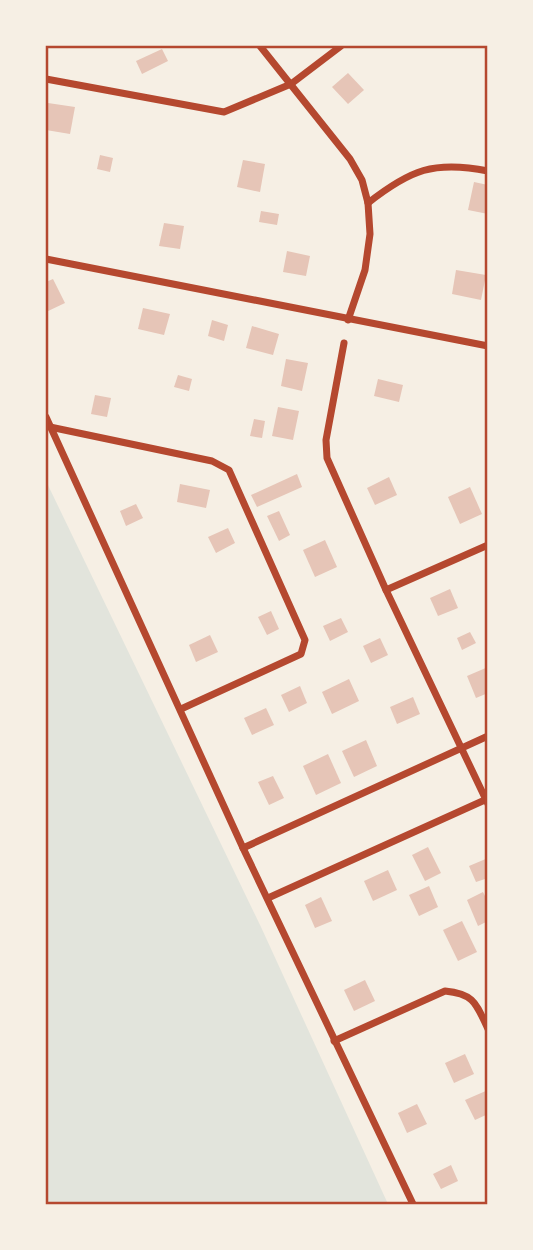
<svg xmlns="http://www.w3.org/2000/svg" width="533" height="1250" viewBox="0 0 533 1250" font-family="'Noto Serif',serif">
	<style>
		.green { fill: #e2e4dc }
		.building { fill: #e6c5b7 }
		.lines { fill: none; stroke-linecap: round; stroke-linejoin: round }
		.minor { stroke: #b5482f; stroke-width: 7 }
		.neatline { fill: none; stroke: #b5482f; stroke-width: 2.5 }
	</style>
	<rect width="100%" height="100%" fill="#f6efe4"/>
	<!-- green -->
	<path class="green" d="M46 481 261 927 388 1204H46Z"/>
	<!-- building -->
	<g class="building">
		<path d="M162 49 168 61 142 74 136 61Z"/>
		<path d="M348 73 364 90 348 104 332 87Z"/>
		<path d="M48 103 75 107 70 134 46 130Z"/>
		<path d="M100 155 113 158 110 172 97 169Z"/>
		<path d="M243 160 265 164 260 192 237 187Z"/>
		<path d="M474 182 488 185V214L468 210Z"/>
		<path d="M261 211 279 214 277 225 259 222Z"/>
		<path d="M164 223 184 226 180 249 159 246Z"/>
		<path d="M287 251 310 256 306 276 283 272Z"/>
		<path d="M456 270 486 275 481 300 452 294Z"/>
		<path d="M53 279 65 303 46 312V282Z"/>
		<path d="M143 308 170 314 164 335 138 329Z"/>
		<path d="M212 320 228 325 224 341 208 336Z"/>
		<path d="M252 326 279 334 273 355 246 348Z"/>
		<path d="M286 359 308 363 302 391 281 386Z"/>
		<path d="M178 375 192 379 189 391 174 387Z"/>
		<path d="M378 379 403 385 399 402 374 396Z"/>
		<path d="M95 395 111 398 107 417 91 414Z"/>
		<path d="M278 407 299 411 293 440 272 436Z"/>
		<path d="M254 419 265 421 262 438 250 436Z"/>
		<path d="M297 474 302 487 257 507 251 495Z"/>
		<path d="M389 477 397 495 375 505 367 488Z"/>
		<path d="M180 484 210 490 206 508 177 502Z"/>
		<path d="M470 487 482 514 460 524 448 497Z"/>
		<path d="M136 504 143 518 126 526 120 511Z"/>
		<path d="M279 511 290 535 279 541 267 516Z"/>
		<path d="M228 528 235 543 216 553 208 537Z"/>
		<path d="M325 540 337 567 315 577 303 550Z"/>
		<path d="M450 589 458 608 438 616 430 598Z"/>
		<path d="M271 611 279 629 267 635 258 617Z"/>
		<path d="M341 618 348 632 330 641 323 626Z"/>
		<path d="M470 632 476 643 462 650 457 638Z"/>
		<path d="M210 635 218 652 196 662 189 645Z"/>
		<path d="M380 638 388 655 371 663 363 646Z"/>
		<path d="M488 667V693L476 698 467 676Z"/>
		<path d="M349 679 359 701 332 714 322 692Z"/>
		<path d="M300 686 307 703 289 712 281 695Z"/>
		<path d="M413 697 420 714 397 724 390 707Z"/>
		<path d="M266 708 274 725 252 735 244 718Z"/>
		<path d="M366 740 377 766 354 777 342 751Z"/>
		<path d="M328 754 341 783 316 795 303 766Z"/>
		<path d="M273 776 284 798 269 805 258 782Z"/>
		<path d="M428 847 441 873 425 881 412 855Z"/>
		<path d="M488 858V878L476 882 469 866Z"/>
		<path d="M388 870 397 890 373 901 364 881Z"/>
		<path d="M429 886 438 907 419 916 409 895Z"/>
		<path d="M483 892 488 902V921L478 926 467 900Z"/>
		<path d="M321 897 332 921 315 928 305 905Z"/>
		<path d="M462 921 477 952 458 961 443 930Z"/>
		<path d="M365 980 375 1001 354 1011 344 990Z"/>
		<path d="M465 1054 474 1074 454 1083 445 1063Z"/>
		<path d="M488 1090V1114L475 1120 465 1100Z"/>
		<path d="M417 1104 427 1124 407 1133 398 1113Z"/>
		<path d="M451 1165 458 1181 441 1189 433 1174Z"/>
	</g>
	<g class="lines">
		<!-- minor -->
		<g class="minor">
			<path d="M260 46 350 159 362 180 368 203 370 234 365 270 348 320"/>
			<path d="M46 79 224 112 291 84 341 46"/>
			<path d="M368 203C410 170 434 160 488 171"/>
			<path d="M46 259 488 346"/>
			<path d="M344 343 326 440 327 458 386 590 488 804"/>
			<path d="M46 417 243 848 413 1204"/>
			<path d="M50 427 212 461 229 470 305 640 301 654 181 709"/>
			<path d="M386 590 488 545"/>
			<path d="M243 848 488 736"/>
			<path d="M268 898 487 799"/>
			<path d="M334 1041 445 991C475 994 476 1004 488 1029"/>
		</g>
	</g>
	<!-- border -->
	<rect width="533" height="1250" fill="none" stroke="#f6efe4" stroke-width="94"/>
	<rect x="47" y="47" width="439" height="1156" class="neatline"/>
</svg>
